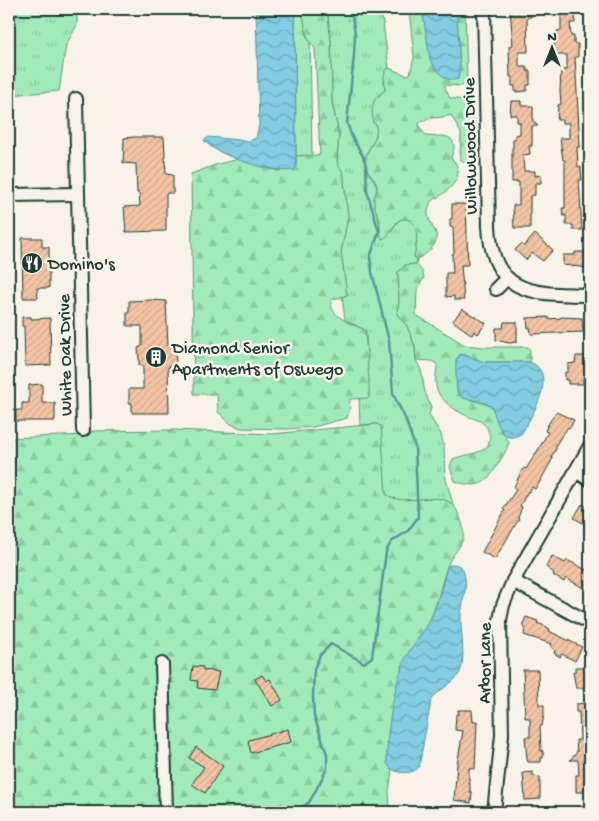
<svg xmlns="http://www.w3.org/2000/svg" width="599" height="821" viewBox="0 0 599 821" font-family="'Gochi Hand',sans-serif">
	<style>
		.grass { fill: url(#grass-tufts); stroke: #609477 }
		.forest { fill: url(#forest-firs); stroke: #609477 }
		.water { fill: url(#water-waves); stroke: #5a939c }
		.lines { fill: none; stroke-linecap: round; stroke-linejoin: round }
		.stream { stroke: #5a939c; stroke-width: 2.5 }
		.building { fill: url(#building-hatch); stroke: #1f3d34 }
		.minor-casing { stroke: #1f3d34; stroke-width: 16 }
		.minor { stroke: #f7f3e8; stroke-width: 12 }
		.labels { text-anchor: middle; stroke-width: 5; stroke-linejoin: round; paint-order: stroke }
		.street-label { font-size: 18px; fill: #1f3d34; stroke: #f7f3e8 }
		.poi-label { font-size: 18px; fill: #1f3d34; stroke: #f7f3e8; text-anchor: start }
	</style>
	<defs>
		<pattern id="grass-tufts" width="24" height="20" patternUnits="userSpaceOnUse" patternTransform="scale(1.25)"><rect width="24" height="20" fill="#a1ebba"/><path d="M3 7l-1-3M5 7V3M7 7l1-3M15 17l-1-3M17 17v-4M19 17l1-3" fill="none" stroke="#8acaa0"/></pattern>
		<pattern id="forest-firs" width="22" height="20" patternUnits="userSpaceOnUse" patternTransform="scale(1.25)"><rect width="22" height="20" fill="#a1ebba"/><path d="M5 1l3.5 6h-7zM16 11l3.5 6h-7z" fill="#8acaa0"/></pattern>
		<pattern id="water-waves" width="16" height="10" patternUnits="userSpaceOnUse" patternTransform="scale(1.25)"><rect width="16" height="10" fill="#82cde2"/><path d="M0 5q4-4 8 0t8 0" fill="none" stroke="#6aa8b8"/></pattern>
		<pattern id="building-hatch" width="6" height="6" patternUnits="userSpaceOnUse" patternTransform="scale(1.25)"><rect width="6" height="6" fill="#f4c4a4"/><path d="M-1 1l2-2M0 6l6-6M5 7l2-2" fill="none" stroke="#d1a98e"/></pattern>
	</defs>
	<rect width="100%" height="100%" fill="#f7f3e8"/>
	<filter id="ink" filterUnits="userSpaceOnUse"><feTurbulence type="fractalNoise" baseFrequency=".02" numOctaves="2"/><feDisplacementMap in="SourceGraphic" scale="10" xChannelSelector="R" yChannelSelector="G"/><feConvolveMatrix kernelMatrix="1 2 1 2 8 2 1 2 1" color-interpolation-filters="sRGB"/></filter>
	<g filter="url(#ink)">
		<!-- grass -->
		<g class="grass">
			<path d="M9 9H77V25L66 45 59 91 9 95Z"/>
			<path d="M295 9H302L307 37 310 42 312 156H296Z"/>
			<path d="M327 9H381L389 68 385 71 384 82 385 90C370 103 372 103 373 123L376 124 377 132 375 139 371 145 369 174 375 182 377 189 376 211 379 220 380 236C384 234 388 233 391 231 395 227 396 221 402 219 421 213 417 247 414 257L417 259 416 264 405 265 398 272 399 302 397 314 407 326 415 346 416 360 421 370 425 393 431 407 429 415 441 434 444 446 445 476 453 504 441 499 393 500 386 494 377 424 360 425 359 398 369 397 366 336 365 330 345 320 342 296 347 295 341 252 348 217 343 172 338 165 337 158 339 134 332 103 331 41Z"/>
		</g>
		<!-- forest -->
		<g class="forest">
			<path d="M302 9H327L331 41 332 103 339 134 337 158 338 165 343 172 348 217 341 252 347 295 331 300C329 317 352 324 365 330L369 381V398L350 399 349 412 347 418 313 427 286 429 241 428 231 424 218 412 217 394H194L191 174 218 164 239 159 278 171 296 166V156L320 155 315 49 307 37Z"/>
			<path d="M409 9H465L467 82 462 86 445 85V88L450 98C455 99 461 99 466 102 479 113 474 146 474 162H464L460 159 461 133 451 115C441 119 428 116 420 122L419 126 426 136C436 138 452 131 454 146 454 150 452 154 451 158 470 174 447 194 431 201 430 204 428 209 428 212 428 220 432 225 435 231 441 243 427 254 417 259L414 257C417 247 421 219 405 219 403 219 400 219 398 221 392 227 391 236 382 239 379 233 381 226 379 220 377 213 374 207 374 201 373 196 376 194 377 189 378 178 364 172 365 161 367 146 379 141 376 124L373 123C372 103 370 103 385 90 386 81 380 75 389 68L406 75 410 74 414 57Z"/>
			<path d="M416 264 422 271 424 278 417 289 416 315 465 345 483 347H528L530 350V362H485L479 361 463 354 456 359 457 392C462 401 481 400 492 407L502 431 509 442C507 450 502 457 498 464 486 485 478 489 455 481L450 467 453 459C462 455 474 455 483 450 492 445 491 430 484 424 480 420 474 419 470 417 459 413 445 404 439 394 433 384 437 375 437 364L432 361 416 360 415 346 407 326 397 314 399 302 398 272 405 265Z"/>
			<path d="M377 424 381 426 386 494C405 509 438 488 454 506 458 511 460 517 462 523 468 547 454 547 447 567 441 584 438 601 431 618 424 635 408 648 403 667 393 699 393 734 390 768L392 769 389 791 390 812H9V438L88 435 92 431 172 430 272 434Z"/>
		</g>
		<!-- water -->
		<g class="water">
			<path d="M256 9H295L296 166 295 170C278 175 213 155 204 140L209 137 249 141 256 138 259 125Z"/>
			<path d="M422 9H457L460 68 458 79C446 84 435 69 430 59Z"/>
			<path d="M460 354 485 362H530C559 374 532 415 522 433 502 448 497 420 492 407 467 391 456 412 456 372 456 366 455 359 460 354Z"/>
			<path d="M454 564C458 565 461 566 463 570 469 584 462 603 461 616 460 633 467 660 459 674 452 685 438 689 431 701L419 767C411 776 392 774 387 763 386 734 394 683 406 657 413 643 425 632 431 618 438 602 443 584 447 566Z"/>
		</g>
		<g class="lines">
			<!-- stream -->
			<path class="stream" d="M297 812 310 801 327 769V754L314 716 313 697 314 669 320 655 331 644 364 663 372 657 386 552 391 542 408 531 418 517 415 447 405 418 393 394 389 341 372 272 370 257 379 232 367 191 366 165 363 156 352 137 347 123 354 56 355 34 351 9"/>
		</g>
		<!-- building -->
		<g class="building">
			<path d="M510 9H531V17H527L528 52H519V67H527V71H530V85H527V91L515 92V86H512V77H510L509 46 513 45Z"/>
			<path d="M561 9H576L575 23H570L571 36H574V44H578V57H575L580 147H577L578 167H581V171L582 180H579L582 230H573V225H566V215L563 216 562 208H565V160H563L560 138H569V123H562V120H557L558 105 561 104 560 91 561 70H567V55H555L554 50V42L557 37V31L561 30Z"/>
			<path d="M511 101H521V106H533V121L538 126H532V146H529L530 154 523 155 524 171H535V176L541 175V183H535V195L530 196V228H514L513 205H519V182H512V148H513V139H515V135L520 134V122H517V115H510Z"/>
			<path d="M133 137H164L166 174 173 175V193H167L166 195V231L126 232 124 207 140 206 139 193H137L136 164 123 163 124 138Z"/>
			<path d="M452 204H466L468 265H461L464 300H454V296L446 297V273H453L452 254 454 253 453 227H450V219H452Z"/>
			<path d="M535 234 553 250 543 261 532 253 526 260 515 250 521 244 524 246Z"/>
			<path d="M22 238H42V247H49V288H37L38 298H23Z"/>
			<path d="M575 252H589V268L563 265V255H575Z"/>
			<path d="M152 300 166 301 168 346 175 347 176 365H170V367H168L169 413H132V403H129V389H143V368L142 365H139V359L138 348 142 346V326H127V312H129V301Z"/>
			<path d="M462 309 486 323 478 334 474 331 472 335 453 321Z"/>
			<path d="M22 317H31V319L50 318 51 365 25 366 24 326H22Z"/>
			<path d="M548 317V319L561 318V317L582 318 583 332 531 334 530 327 528 328 527 318Z"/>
			<path d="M504 322H517V342L509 343 496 340V328H503Z"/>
			<path d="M576 356H586L585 379H583V384H568V380H565V372H568V364L575 363Z"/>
			<path d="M42 384V403H55V421H16V410H22V403H29V385Z"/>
			<path d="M556 412 574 420 570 428 568 427 564 433H563L556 445V449L551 457 553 458 538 485 535 489 532 487 529 492 528 491 520 506 522 507 518 518 519 519 495 559 482 552 505 510 503 509 516 490 514 487 520 474 524 468 526 469 541 445 548 432 545 431 547 426Z"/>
			<path d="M582 504 590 509V527L574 518Z"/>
			<path d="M552 556 565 563 567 560 590 572V592L566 578 564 582 553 575 554 573 546 567Z"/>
			<path d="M526 617 538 621 537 623 545 626 550 629 549 631 582 647 575 661 562 654 560 657 554 653 555 650 551 647 552 644 524 635 525 627 522 626Z"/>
			<path d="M193 666 203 667V670L219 672 215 690 197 688 198 681 191 680Z"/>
			<path d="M575 667H590V688H576L573 672H575Z"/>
			<path d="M523 670H538L539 705H544V714L542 726H540L541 751H543V758H541V762H528L527 759 525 737H530V718H525Z"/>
			<path d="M262 675 266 681 270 679 282 700 272 706 255 679Z"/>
			<path d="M590 703V792H576V775H579L578 760H570L577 752 576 740H580L579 712H576V704Z"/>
			<path d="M458 710H472L473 722 477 721 475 769 469 768V783H470V792H472L471 803 454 800 457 765 463 731 455 730 456 714H459Z"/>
			<path d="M288 729 291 742 251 753 248 742 249 740Z"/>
			<path d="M196 747 223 766 205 793 192 784 204 767 189 758Z"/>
			<path d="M533 772V776L540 777V799L525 800 523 773Z"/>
		</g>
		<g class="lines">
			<!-- minor casing -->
			<g class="minor-casing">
				<g id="minor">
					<path d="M484 9 489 226C492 296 534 294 590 295"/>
					<path d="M76 99 83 430"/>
					<path d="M9 195 78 194"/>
					<path d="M496 289 507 278"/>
					<path d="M576 471 590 480"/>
					<path d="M513 581 590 623"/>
					<path d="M162 664 166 812"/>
					<path d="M494 812 502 735 500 620 503 605 513 581 590 446"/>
				</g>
			</g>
			<!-- minor -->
			<use href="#minor" class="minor"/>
		</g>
	</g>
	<!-- icons -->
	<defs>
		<g id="restaurant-disc" transform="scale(1.125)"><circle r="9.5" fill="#1f3d34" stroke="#f7f3e8"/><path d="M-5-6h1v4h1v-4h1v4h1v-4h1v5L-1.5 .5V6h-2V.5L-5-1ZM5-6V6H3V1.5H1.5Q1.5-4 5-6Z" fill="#fff"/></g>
		<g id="building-disc" transform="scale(1.125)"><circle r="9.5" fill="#1f3d34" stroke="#f7f3e8"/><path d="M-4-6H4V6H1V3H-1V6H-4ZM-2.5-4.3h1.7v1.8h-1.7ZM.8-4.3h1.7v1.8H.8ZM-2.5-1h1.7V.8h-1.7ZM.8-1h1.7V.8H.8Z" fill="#fff"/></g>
	</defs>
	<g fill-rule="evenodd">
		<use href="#restaurant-disc" x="32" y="263"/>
		<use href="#building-disc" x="156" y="357"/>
	</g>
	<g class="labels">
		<!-- street labels -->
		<g class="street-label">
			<text transform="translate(469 146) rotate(-91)" y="6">Willowwood Drive</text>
			<text transform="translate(64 355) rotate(-91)" y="6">White Oak Drive</text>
			<text transform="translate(484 663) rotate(-90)" y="6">Arbor Lane</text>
		</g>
		<!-- poi labels -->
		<g class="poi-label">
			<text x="48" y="269">Domino's</text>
			<text x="172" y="353">Diamond Senior<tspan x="172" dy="21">Apartments of Oswego</tspan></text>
		</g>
	</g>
	<!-- margin -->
	<rect width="599" height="821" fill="none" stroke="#f7f3e8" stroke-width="30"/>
	<rect x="15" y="15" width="569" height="791" fill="none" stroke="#1f3d34" stroke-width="2" filter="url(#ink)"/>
	<!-- north arrow -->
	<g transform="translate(552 48)" stroke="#f7f3e8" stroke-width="4" paint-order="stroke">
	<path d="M0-4L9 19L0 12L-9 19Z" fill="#1f3d34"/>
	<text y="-8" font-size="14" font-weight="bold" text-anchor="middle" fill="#1f3d34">N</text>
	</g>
</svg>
